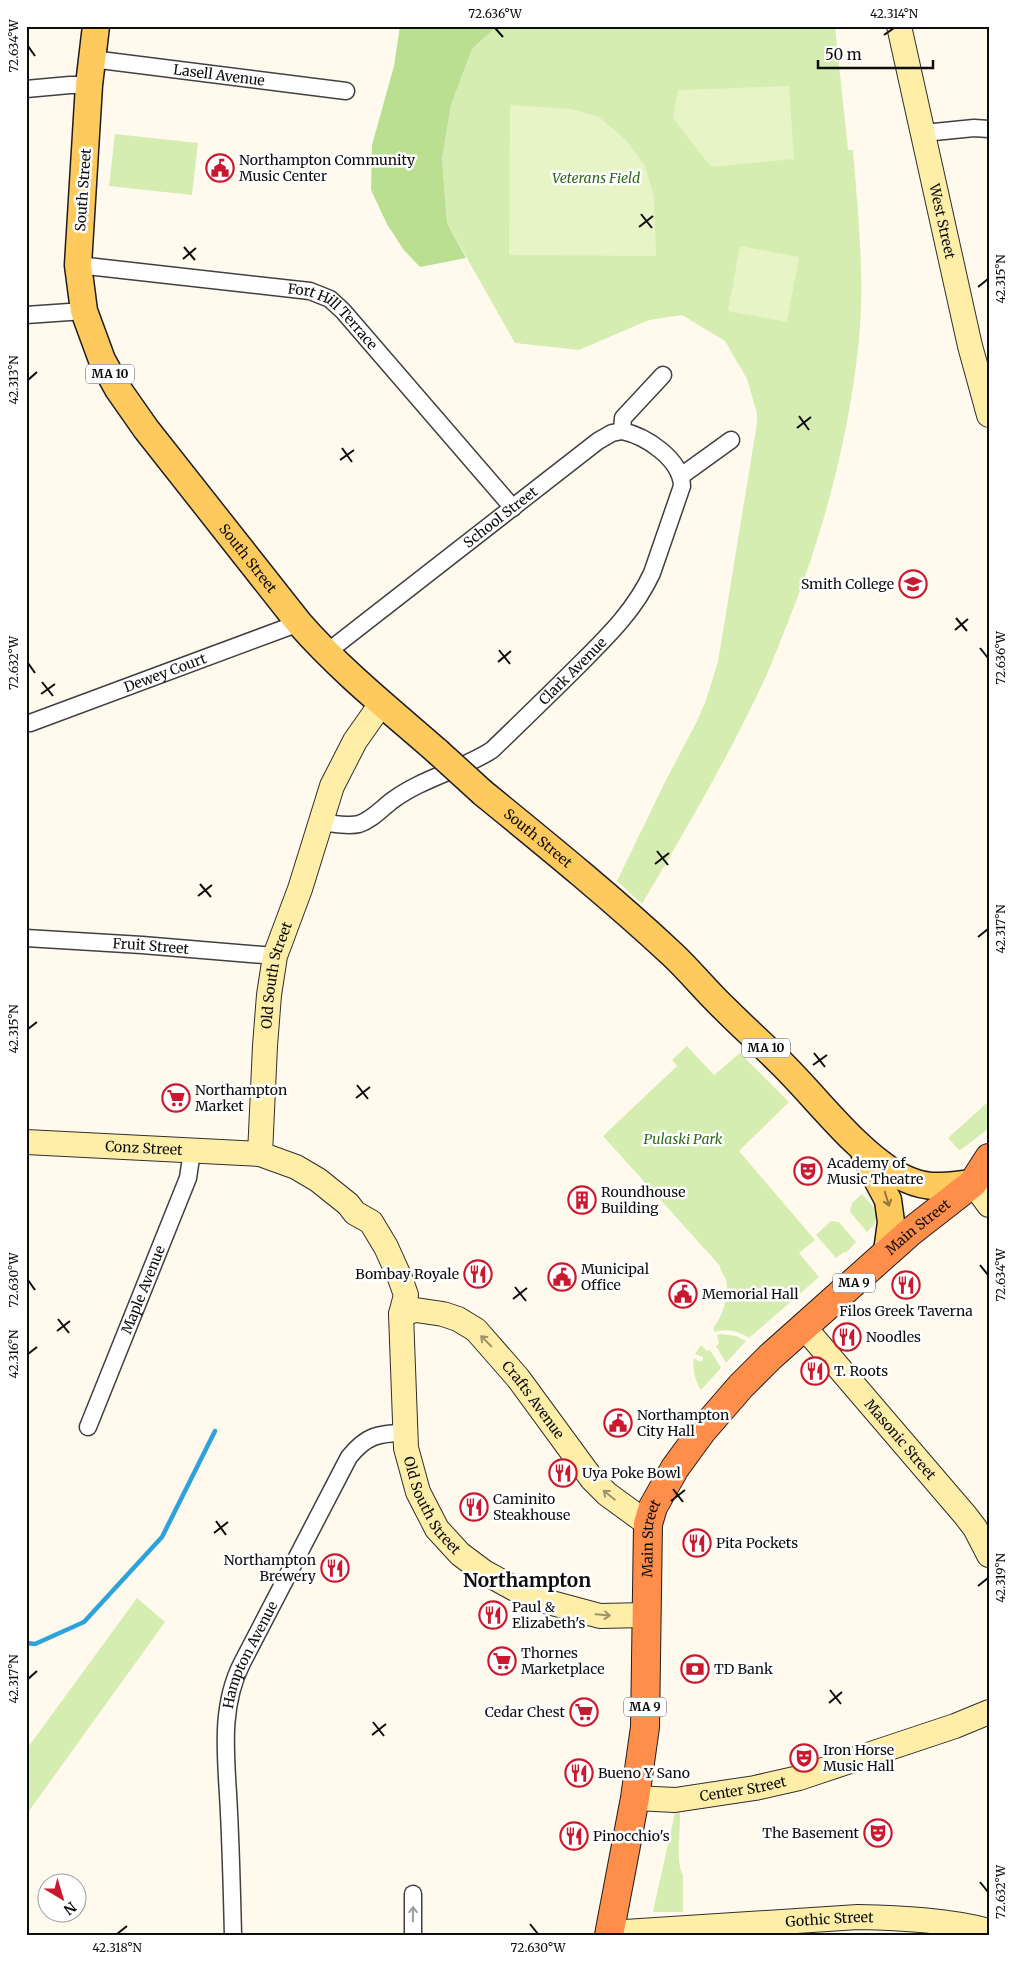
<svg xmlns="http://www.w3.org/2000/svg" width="1015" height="1961" viewBox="0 0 1015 1961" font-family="Merriweather,serif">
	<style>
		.green { fill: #d6edb2 }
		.forest { fill: #badf90 }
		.pitch { fill: #e7f4c5 }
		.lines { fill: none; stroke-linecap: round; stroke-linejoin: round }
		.stream { stroke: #2ca3da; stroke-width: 4.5 }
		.street-casing { stroke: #404040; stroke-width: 19 }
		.secondary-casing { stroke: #2f2f2f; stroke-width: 26 }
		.primary-casing { stroke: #1e1e1e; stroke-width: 29 }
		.highway-casing { stroke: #1e1e1e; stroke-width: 30 }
		.street { stroke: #fff; stroke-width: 16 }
		.secondary { stroke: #ffeea8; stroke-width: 24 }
		.primary { stroke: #ffca5d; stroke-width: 26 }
		.highway { stroke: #ff8e4b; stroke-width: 28 }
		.primary-bridge-casing { stroke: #1e1e1e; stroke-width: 29; stroke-linecap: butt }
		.primary-bridge { stroke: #ffca5d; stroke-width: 26 }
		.oneway { stroke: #927539 }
		.oneway2 { stroke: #9e946a }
		.oneway3 { stroke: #9e9e9e }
		.ticks { fill: none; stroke: #0d0d0d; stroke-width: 2 }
		.labels { text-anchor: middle; stroke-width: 5; stroke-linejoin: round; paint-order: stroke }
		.shield { fill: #fff; stroke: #565656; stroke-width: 1 }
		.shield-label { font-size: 12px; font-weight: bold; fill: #0d0d0d }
		.street-label { font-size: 14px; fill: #0d0d0d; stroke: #fff }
		.poi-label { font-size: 14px; fill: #0d0d0d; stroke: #fff; text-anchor: start }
		.park-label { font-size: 14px; font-style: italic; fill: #2f6a17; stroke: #fff }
		.district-label { font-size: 19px; font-weight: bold; fill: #0d0d0d; stroke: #fff }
		.neatline { fill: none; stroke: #0d0d0d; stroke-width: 2 }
		.ticks-label { font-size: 12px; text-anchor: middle; fill: #0d0d0d }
	</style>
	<rect width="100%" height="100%" fill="#fffaed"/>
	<!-- green -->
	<g class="green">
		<path d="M497 26H835L848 150H853C858 213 865 276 859 339 849 441 821 542 782 637 775 655 768 673 760 689 725 763 683 834 642 904L617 881 665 782 697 721 705 703 718 662 757 423V413L747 379 725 341 682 315 649 320 579 350 515 343 447 223 442 159 451 105 472 49Z"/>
		<path d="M115 134 198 143 192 195 109 186Z"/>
		<path d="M687 1046 714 1075 740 1053 789 1102 739 1151 815 1240 799 1253 819 1277 749 1338C739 1331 726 1328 715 1332L713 1328C722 1318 730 1294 726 1280 724 1275 720 1271 720 1266L603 1136 677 1066 672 1060Z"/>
		<path d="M989 1101V1128L962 1149 959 1150 948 1138Z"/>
		<path d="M862 1194 877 1211 875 1223 867 1232 850 1212 852 1203Z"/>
		<path d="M831 1221 839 1222 856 1242 846 1253 844 1252 836 1258 816 1235Z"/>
		<path d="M720 1334 736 1336 746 1341 726 1363 716 1346 719 1344 717 1335Z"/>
		<path d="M701 1345 707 1351 710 1350 721 1368 701 1390C695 1381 692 1369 694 1358L700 1362 703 1360V1357L695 1354Z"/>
		<path d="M137 1598 165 1622 26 1815V1750Z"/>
		<path d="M680 1812C681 1829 675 1862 683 1875V1912H654L653 1911 675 1813Z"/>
	</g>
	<!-- forest -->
	<path class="forest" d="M400 26H497L472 49 451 105 442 159 447 223 466 258 420 267 403 249 387 224 371 190 372 145 394 66Z"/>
	<!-- pitch -->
	<g class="pitch">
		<path d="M789 86 794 159 711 167 673 118 678 90Z"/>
		<path d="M510 105 571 109 599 117 626 140 645 166 654 197 656 256 509 255Z"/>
		<path d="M740 246 799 257 787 322 728 311Z"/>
	</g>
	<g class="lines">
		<!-- stream -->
		<path class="stream" d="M26 1643 35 1644 84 1622 162 1537 215 1431"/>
		<!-- street casing -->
		<g class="street-casing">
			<g id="street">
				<path id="s1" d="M92 59 346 91"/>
				<path d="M26 89 70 85H89"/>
				<path d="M924 133 974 128 989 129"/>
				<path id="s2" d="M78 265 310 291 330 299 343 311 513 508"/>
				<path d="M26 315 84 311"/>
				<path d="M681 476 731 440"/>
				<path id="s3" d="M326 653 598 441 612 433 622 431 623 418 663 375"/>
				<path id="s4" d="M30 723 299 623"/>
				<path id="s5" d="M320 822C332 823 347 827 359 824 372 820 382 808 393 800 423 778 461 770 492 750 523 720 553 691 583 661 610 634 636 608 652 573L682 486C681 459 646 436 622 431"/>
				<path id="s6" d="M26 938 142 945 275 956"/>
				<path id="s7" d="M88 1427 188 1178 192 1151"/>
				<path id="s8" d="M233 1935C232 1894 231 1853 229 1813 227 1762 218 1710 242 1663L349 1457C366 1436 378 1433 404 1433"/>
				<path d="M413 1935V1894"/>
			</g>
		</g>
		<!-- secondary casing -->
		<g class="secondary-casing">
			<g id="secondary">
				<path id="s9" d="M899 26 970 346 989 415"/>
				<path id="s10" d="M26 1142 260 1154 296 1167 318 1180 348 1204 355 1213 371 1222 386 1247 400 1278 406 1295 401 1314 406 1448 418 1492 437 1529 460 1554 484 1572 515 1589 548 1602 600 1616 645 1615"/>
				<path id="s11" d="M260 1154 265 1046 269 995 275 956 300 889 332 786 355 741 381 704"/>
				<path d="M973 1183 989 1205"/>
				<path id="s12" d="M401 1314 416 1310 443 1314 458 1319 476 1330 518 1378 592 1479 607 1494 648 1524"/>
				<path id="s13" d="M804 1327 965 1515 975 1528 989 1555"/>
				<path id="s14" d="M635 1798 675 1800 755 1788 799 1778 955 1726 989 1712"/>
				<path id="s15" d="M609 1933 858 1917C901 1918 947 1920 989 1931"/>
			</g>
		</g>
		<!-- primary casing -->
		<g class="primary-casing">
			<g id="primary">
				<path id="s16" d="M96 26 89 85 78 265 84 311 102 360 118 389 146 429 299 623C341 671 390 710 438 752"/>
				<path id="s17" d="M483 793C548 846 612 898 673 955 691 972 707 992 725 1009 743 1027 762 1044 780 1062 816 1097 853 1148 896 1174 926 1191 941 1186 973 1183"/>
				<path d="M865 1157 888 1200 891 1222 887 1252"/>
			</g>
		</g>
		<!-- highway casing -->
		<g class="highway-casing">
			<g id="highway">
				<path id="s18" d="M609 1935 635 1798 645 1727 648 1524 653 1507 675 1468 702 1431 741 1386 770 1357 909 1233 973 1183 989 1158"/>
			</g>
		</g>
		<!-- street -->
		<use href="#street" class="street"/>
		<!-- secondary -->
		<use href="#secondary" class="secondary"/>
		<!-- primary -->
		<use href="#primary" class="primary"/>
		<!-- highway -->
		<use href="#highway" class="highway"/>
		<!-- primary-bridge casing -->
		<g class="primary-bridge-casing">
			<path id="primary-bridge" d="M438 752 483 793"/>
		</g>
		<!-- primary-bridge -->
		<use href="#primary-bridge" class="primary-bridge"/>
	</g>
	<!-- one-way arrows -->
	<defs><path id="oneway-shaft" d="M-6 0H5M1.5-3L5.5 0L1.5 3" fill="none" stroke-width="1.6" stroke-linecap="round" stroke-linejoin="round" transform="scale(1.25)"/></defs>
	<use class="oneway" href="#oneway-shaft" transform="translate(887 1199) rotate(73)"/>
	<g class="oneway2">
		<use href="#oneway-shaft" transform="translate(486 1341) rotate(-135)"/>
		<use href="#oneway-shaft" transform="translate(609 1495) rotate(-141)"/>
		<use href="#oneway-shaft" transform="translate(603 1615) rotate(5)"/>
	</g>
	<use class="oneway3" href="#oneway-shaft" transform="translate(413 1914) rotate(-89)"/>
	<!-- ticks -->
	<path class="ticks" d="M495 28 503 37M884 35 894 28M28 46 35 56M641 214 652 228M639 227 653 216M184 247 195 260M183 259 196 248M978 287 988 279M28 380 37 372M799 416 809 430M797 428 811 417M342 448 352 462M340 460 354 450M956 618 967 631M955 630 968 619M980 648 988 658M499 650 510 664M498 662 511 651M28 663 35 673M42 682 53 696M41 694 55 684M657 851 668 865M655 864 669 853M200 884 211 897M198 896 212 885M978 937 988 929M28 1029 37 1022M814 1053 825 1067M813 1065 827 1055M357 1085 368 1099M356 1098 370 1087M980 1265 988 1275M28 1280 35 1290M515 1287 526 1301M513 1299 527 1288M58 1319 69 1333M57 1331 70 1321M28 1354 37 1347M673 1489 683 1502M671 1501 685 1490M216 1521 226 1535M214 1533 228 1522M978 1586 988 1578M28 1679 37 1671M830 1690 841 1704M829 1703 842 1692M373 1722 384 1736M372 1735 386 1724M980 1882 988 1892M530 1924 538 1934M117 1934 127 1926"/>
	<!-- icons -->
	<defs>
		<g id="civic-ring" transform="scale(1.4375)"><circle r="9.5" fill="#fff" stroke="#ca182f" stroke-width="1.5"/><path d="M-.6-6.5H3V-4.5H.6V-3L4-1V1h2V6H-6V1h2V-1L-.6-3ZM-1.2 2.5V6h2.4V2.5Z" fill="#ca182f"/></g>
		<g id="university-ring" transform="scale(1.4375)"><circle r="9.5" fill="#fff" stroke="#ca182f" stroke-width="1.5"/><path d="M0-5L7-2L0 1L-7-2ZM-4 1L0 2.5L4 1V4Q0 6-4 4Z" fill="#ca182f"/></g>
		<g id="supermarket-ring" transform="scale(1.4375)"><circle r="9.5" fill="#fff" stroke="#ca182f" stroke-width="1.5"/><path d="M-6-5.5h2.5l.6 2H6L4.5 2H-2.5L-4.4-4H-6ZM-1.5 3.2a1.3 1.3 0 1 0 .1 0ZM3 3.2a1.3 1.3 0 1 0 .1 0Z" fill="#ca182f"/></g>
		<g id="theatre-ring" transform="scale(1.4375)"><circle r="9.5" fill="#fff" stroke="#ca182f" stroke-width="1.5"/><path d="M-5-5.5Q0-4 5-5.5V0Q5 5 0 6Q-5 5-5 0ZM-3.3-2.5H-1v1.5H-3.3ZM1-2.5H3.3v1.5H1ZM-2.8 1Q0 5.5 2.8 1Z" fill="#ca182f"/></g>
		<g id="building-ring" transform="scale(1.4375)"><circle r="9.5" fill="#fff" stroke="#ca182f" stroke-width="1.5"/><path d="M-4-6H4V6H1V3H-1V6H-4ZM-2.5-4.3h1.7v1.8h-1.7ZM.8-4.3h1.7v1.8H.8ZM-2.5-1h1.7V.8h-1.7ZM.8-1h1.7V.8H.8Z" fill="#ca182f"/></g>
		<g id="restaurant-ring" transform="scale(1.4375)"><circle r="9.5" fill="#fff" stroke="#ca182f" stroke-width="1.5"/><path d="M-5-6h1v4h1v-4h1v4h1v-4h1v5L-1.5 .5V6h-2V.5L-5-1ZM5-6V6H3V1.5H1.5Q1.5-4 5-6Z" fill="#ca182f"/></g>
		<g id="bank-ring" transform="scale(1.4375)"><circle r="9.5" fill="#fff" stroke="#ca182f" stroke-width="1.5"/><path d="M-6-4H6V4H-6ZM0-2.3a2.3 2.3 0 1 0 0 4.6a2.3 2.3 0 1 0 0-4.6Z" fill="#ca182f"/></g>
	</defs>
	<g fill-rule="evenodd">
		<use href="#civic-ring" x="220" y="168"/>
		<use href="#university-ring" x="913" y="584"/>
		<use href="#supermarket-ring" x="176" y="1098"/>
		<use href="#theatre-ring" x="808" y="1171"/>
		<use href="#building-ring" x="582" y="1200"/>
		<use href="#restaurant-ring" x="478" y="1274"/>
		<use href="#civic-ring" x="562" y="1277"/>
		<use href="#restaurant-ring" x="906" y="1285"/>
		<use href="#civic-ring" x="683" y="1294"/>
		<use href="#restaurant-ring" x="847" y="1337"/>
		<use href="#restaurant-ring" x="815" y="1371"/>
		<use href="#civic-ring" x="618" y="1423"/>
		<use href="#restaurant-ring" x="563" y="1473"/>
		<use href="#restaurant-ring" x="474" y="1507"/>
		<use href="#restaurant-ring" x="697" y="1543"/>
		<use href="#restaurant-ring" x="335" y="1568"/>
		<use href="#restaurant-ring" x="493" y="1615"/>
		<use href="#supermarket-ring" x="502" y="1661"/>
		<use href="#bank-ring" x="695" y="1669"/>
		<use href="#supermarket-ring" x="584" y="1712"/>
		<use href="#theatre-ring" x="804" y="1758"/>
		<use href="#restaurant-ring" x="579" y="1773"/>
		<use href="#theatre-ring" x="878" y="1833"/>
		<use href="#restaurant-ring" x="574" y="1836"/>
	</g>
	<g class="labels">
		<!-- shield labels -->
		<g class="shield">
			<rect x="86" y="364.5" width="48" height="19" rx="4"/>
			<rect x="742" y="1038.5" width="48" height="19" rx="4"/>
			<rect x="833" y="1273.5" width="42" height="19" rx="4"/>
			<rect x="624" y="1697.5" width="42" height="19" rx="4"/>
		</g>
		<g class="shield-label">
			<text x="110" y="378">MA 10</text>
			<text x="766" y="1052">MA 10</text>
			<text x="854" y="1287">MA 9</text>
			<text x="645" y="1711">MA 9</text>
		</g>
		<!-- street labels -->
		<g class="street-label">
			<text dy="5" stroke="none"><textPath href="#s1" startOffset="128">Lasell Avenue</textPath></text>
			<text transform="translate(83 190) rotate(-86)" y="5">South Street</text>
			<text dy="5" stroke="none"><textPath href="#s9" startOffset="200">West Street</textPath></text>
			<text dy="5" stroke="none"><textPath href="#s2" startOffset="266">Fort Hill Terrace</textPath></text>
			<text dy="5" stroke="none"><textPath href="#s3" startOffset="221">School Street</textPath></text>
			<text dy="5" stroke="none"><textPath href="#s16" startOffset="585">South Street</textPath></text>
			<text dy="5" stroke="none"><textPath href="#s5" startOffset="305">Clark Avenue</textPath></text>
			<text dy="5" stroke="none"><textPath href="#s4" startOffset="144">Dewey Court</textPath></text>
			<text dy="5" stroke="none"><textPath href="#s17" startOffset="71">South Street</textPath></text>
			<text dy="5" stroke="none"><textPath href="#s6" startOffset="125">Fruit Street</textPath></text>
			<text dy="5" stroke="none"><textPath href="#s11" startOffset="180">Old South Street</textPath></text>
			<text dy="5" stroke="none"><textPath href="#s10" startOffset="118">Conz Street</textPath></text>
			<text dy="5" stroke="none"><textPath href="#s18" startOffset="820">Main Street</textPath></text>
			<text dy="5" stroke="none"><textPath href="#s7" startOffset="148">Maple Avenue</textPath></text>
			<text dy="5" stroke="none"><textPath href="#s12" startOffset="170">Crafts Avenue</textPath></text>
			<text dy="5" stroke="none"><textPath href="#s13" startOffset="148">Masonic Street</textPath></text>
			<text dy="5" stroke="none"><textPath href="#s10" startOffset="665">Old South Street</textPath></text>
			<text dy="5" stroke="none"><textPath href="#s18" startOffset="400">Main Street</textPath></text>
			<text dy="5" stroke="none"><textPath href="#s8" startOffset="285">Hampton Avenue</textPath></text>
			<text dy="5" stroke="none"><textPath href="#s14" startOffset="109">Center Street</textPath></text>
			<text dy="5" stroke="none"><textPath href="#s15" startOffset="221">Gothic Street</textPath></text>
		</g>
		<!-- poi labels -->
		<g class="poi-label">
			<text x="239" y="165">Northampton Community<tspan x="239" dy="16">Music Center</tspan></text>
			<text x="894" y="589" text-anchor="end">Smith College</text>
			<text x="195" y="1095">Northampton<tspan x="195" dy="16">Market</tspan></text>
			<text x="827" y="1168">Academy of<tspan x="827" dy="16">Music Theatre</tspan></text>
			<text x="601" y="1197">Roundhouse<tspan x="601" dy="16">Building</tspan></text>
			<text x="581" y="1274">Municipal<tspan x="581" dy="16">Office</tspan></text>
			<text x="459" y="1279" text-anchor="end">Bombay Royale</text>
			<text x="702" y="1299">Memorial Hall</text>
			<text x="906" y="1316" text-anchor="middle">Filos Greek Taverna</text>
			<text x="866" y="1342">Noodles</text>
			<text x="834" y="1376">T. Roots</text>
			<text x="637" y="1420">Northampton<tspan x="637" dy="16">City Hall</tspan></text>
			<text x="582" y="1478">Uya Poke Bowl</text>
			<text x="493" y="1504">Caminito<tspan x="493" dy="16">Steakhouse</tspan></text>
			<text x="716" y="1548">Pita Pockets</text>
			<text x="316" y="1565" text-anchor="end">Northampton<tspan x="316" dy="16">Brewery</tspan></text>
			<text x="512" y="1612">Paul &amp;<tspan x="512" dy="16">Elizabeth's</tspan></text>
			<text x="521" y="1658">Thornes<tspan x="521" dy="16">Marketplace</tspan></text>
			<text x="714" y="1674">TD Bank</text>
			<text x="565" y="1717" text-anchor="end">Cedar Chest</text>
			<text x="823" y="1755">Iron Horse<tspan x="823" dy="16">Music Hall</tspan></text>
			<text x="598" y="1778">Bueno Y Sano</text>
			<text x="859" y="1838" text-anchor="end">The Basement</text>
			<text x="593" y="1841">Pinocchio's</text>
		</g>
		<!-- park labels -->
		<g class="park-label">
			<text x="596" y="183">Veterans Field</text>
			<text x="683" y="1144">Pulaski Park</text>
		</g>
		<!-- district labels -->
		<g class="district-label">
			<text x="527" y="1587">Northampton</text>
		</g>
	</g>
	<!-- border -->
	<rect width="1015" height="1961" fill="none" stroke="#ffffff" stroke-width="55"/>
	<!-- north arrow -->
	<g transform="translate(62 1898) rotate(142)"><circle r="24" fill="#ffffff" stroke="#9e9e9e"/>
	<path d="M0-4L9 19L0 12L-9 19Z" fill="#ca182f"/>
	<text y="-8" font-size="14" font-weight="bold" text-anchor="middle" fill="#0d0d0d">N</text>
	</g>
	<!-- scale -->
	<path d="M818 60v8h115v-8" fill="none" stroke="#0d0d0d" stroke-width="2.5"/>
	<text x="825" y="60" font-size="15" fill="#0d0d0d" stroke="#ffffff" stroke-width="4" paint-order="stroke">50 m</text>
	<rect x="28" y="28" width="960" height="1906" class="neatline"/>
	<g class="ticks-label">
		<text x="495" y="18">72.636°W</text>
		<text x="894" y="18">42.314°N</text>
		<text transform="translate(14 46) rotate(-90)" y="4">72.634°W</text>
		<text transform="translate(1001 279) rotate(-90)" y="4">42.315°N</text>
		<text transform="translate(14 380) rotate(-90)" y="4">42.313°N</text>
		<text transform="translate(1001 658) rotate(-90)" y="4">72.636°W</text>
		<text transform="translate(14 663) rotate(-90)" y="4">72.632°W</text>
		<text transform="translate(1001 929) rotate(-90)" y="4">42.317°N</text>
		<text transform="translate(14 1029) rotate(-90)" y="4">42.315°N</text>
		<text transform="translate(1001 1275) rotate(-90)" y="4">72.634°W</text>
		<text transform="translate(14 1280) rotate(-90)" y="4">72.630°W</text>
		<text transform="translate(14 1354) rotate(-90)" y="4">42.316°N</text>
		<text transform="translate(1001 1578) rotate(-90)" y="4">42.319°N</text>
		<text transform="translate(14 1679) rotate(-90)" y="4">42.317°N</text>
		<text transform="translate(1001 1892) rotate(-90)" y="4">72.632°W</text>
		<text x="117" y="1952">42.318°N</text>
		<text x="538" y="1952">72.630°W</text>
	</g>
</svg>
